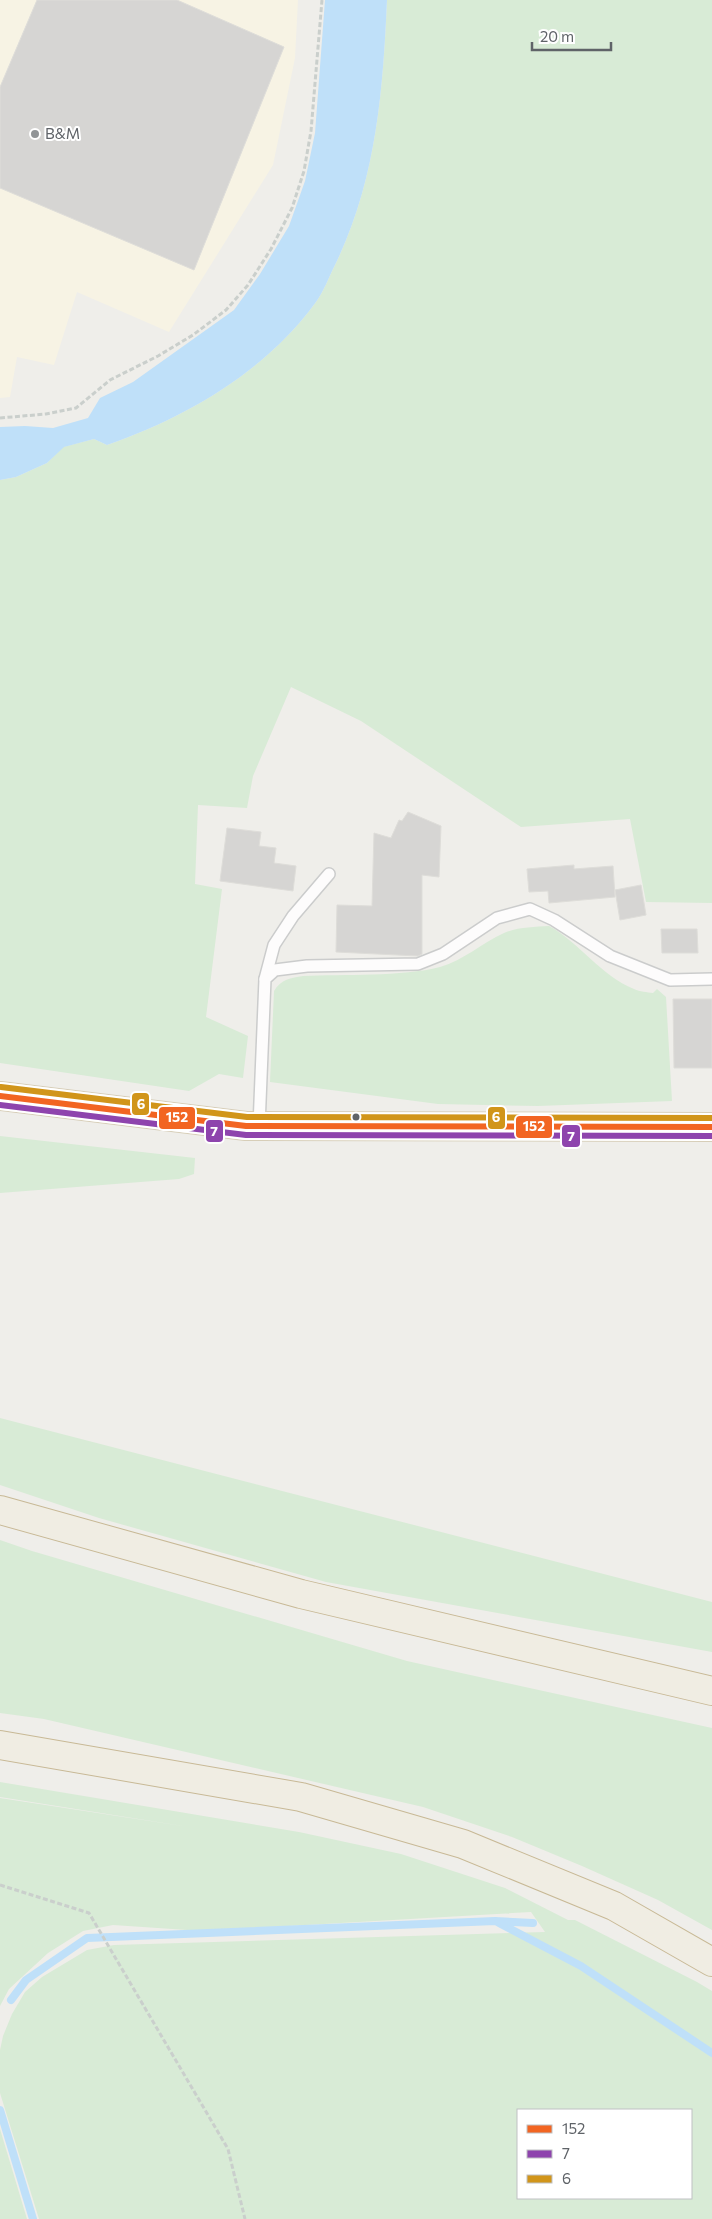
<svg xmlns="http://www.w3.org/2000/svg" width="712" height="2219" viewBox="0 0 712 2219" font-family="Commissioner,sans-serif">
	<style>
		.commercial { fill: #f7f3e4 }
		.green { fill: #d8ebd6; fill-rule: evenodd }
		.water { fill: #bfe0f9 }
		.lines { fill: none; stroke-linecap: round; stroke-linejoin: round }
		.stream { stroke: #bfe0f9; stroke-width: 8 }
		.building { fill: #d6d5d3; stroke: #deddd9 }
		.lane-casing { stroke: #cbcccc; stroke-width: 14 }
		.primary-casing { stroke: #d7ceb8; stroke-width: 30 }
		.highway-casing { stroke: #c8b996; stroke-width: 30 }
		.path { stroke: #cacfcc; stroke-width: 3; stroke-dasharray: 5 2.5; stroke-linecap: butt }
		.lane { stroke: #fdfcfc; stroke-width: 11 }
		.primary { stroke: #f4f2e9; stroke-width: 28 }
		.highway { stroke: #f0ede3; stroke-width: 28 }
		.bus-1-casing { stroke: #fff; stroke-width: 10 }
		.bus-2-casing { stroke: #fff; stroke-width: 10 }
		.bus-3-casing { stroke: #fff; stroke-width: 10 }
		.bus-1 { stroke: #f26522; stroke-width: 6 }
		.bus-2 { stroke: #8e44ad; stroke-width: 6 }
		.bus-3 { stroke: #d1951a; stroke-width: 6 }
		.poi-dot { fill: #919496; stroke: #fff; stroke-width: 2 }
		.bus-dot { fill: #5f6368; stroke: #fff; stroke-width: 2 }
		.labels { text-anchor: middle; stroke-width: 4; stroke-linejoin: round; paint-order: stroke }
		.poi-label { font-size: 15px; fill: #5f6368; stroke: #fff; text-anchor: start }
		.line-badge { stroke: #fff; stroke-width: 2 }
		.badge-label { font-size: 14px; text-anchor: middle; font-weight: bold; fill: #fff }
	</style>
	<rect width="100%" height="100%" fill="#efeeea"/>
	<!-- commercial -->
	<path class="commercial" d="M0 0H298L295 58 273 165 169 332 77 292 54 365 17 357 10 397 0 398Z"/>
	<!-- green -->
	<g class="green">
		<path d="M387 0H712V903L646 902 630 819 521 827 361 721 291 687 253 776 247 808 198 805 195 884 222 889 206 1017 248 1036 243 1078 219 1074 189 1091 0 1063V480L16 477 47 463 63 447 94 439 107 445C187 417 265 372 316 302 324 291 329 277 335 265 376 181 383 92 387 0Z"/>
		<path d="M549 926C580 943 601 976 634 989 640 992 647 992 653 993L657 989 666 997 672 1101 538 1106 438 1104 270 1082 274 991C281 979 291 978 303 976 343 974 402 977 440 967 464 960 482 943 504 933 518 927 534 927 549 926Z"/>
		<path d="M0 1136 195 1158 194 1174 179 1179 0 1193Z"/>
		<path d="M0 1418 712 1602V1652L326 1582 99 1518 0 1485Z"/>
		<path d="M0 1540 32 1551 407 1661 712 1728V1930L658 1900 582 1866 512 1837 423 1807 44 1719 0 1713Z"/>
		<path d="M0 1782 299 1832 401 1854 505 1888 568 1920H575L697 1982 712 1991V2219H39L0 2093V2050L3 2036 12 2014 25 1992 42 1977 87 1950 114 1945 545 1932 531 1912 202 1931 113 1925 83 1931 48 1953 9 1989 0 2006V1798L189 1827 0 1797ZM518 2110H691V2198H518Z"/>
		<path d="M0 2129 27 2219H28H0Z"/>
	</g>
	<!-- water -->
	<path class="water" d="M325 0H387C383 92 376 181 335 265 329 277 324 291 316 302 265 372 187 417 107 445L94 439 64 447 47 463 16 477 0 480V427L25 426 53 428 88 418 100 398 133 382 234 310 260 274 289 226 305 181 315 133Z"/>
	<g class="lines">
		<!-- stream -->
		<g class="stream">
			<path d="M499 1923 581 1966 712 2053"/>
			<path d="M11 2000 26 1980 87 1938 495 1921 533 1923"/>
			<path d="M0 2110 33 2219"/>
		</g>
	</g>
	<!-- building -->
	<g class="building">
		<path d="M37 0H177L284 47 194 270 0 188V87Z"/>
		<path d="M408 812 441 826 439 877 422 875V954L418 956 336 952 337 905 372 906 374 833 391 838 399 820 402 821Z"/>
		<path d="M227 828 261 832 259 846 276 848 274 863 296 866 293 891 220 881Z"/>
		<path d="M574 865V869L613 866 615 897 549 903 548 891 529 892 527 869Z"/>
		<path d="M641 885 646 915 620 920 615 890Z"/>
		<path d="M661 929H697L698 953H662Z"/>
		<path d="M673 999H712V1068H674Z"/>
	</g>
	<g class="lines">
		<!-- lane casing -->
		<g class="lane-casing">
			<g id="lane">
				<path d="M265 979 274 945 293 916 329 874"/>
				<path d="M259 1126 265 979 275 970 307 966 418 964 443 954 497 918 530 909 554 920 610 956 670 980 712 979"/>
			</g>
		</g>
		<!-- primary casing -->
		<g class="primary-casing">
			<path id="primary" d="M0 1096 246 1126 712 1127"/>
		</g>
		<!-- highway casing -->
		<g class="highway-casing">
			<g id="highway">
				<path d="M0 1510 301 1594 712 1691"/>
				<path d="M0 1745 301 1797 463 1844 614 1906 712 1962"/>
			</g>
		</g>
		<!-- path -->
		<g class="path">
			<path d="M0 418 46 414 76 408 110 380 158 356 193 335 226 310 248 285 271 249 292 208 304 171 311 131 322 0"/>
			<path d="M0 1885 89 1913 228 2149 245 2219"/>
		</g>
		<!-- lane -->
		<use href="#lane" class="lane"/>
		<!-- primary -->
		<use href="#primary" class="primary"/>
		<!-- highway -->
		<use href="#highway" class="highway"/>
		<!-- bus-1 casing -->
		<g class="bus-1-casing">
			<path id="bus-1" d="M0 1096 246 1126 712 1127"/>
		</g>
		<!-- bus-2 casing -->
		<g class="bus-2-casing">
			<path id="bus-2" d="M0 1105 246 1135 712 1136"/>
		</g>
		<!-- bus-3 casing -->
		<g class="bus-3-casing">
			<path id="bus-3" d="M1 1087 247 1117 712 1118"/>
		</g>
		<!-- bus-1 -->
		<use href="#bus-1" class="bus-1"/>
		<!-- bus-2 -->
		<use href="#bus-2" class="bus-2"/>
		<!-- bus-3 -->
		<use href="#bus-3" class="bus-3"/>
	</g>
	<!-- markers -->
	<circle class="poi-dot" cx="35" cy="134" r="5"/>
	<circle class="bus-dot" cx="356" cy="1117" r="4.5"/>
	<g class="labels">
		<!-- poi labels -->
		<g class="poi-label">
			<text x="45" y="139">B&amp;M</text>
		</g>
	</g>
	<g class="line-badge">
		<rect x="131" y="1092" width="19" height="24" rx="5" fill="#d1951a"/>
		<rect x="487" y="1106" width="19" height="24" rx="5" fill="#d1951a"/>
		<rect x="158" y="1106" width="38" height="24" rx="5" fill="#f26522"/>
		<rect x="515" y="1115" width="38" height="24" rx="5" fill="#f26522"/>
		<rect x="205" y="1119" width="19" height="24" rx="5" fill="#8e44ad"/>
		<rect x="561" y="1124" width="20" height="24" rx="5" fill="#8e44ad"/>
	</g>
	<g class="badge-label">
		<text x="141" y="1109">6</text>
		<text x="496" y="1122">6</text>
		<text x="177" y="1122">152</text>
		<text x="534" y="1131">152</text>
		<text x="214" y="1136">7</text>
		<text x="571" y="1141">7</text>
	</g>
	<!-- legend -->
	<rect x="517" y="2109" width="175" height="90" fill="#ffffff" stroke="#bfc1c3"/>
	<rect x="527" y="2125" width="25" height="8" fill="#f26522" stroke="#bfc1c3"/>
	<text x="562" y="2134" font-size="15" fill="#5f6368">152</text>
	<rect x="527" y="2150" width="25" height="8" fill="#8e44ad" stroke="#bfc1c3"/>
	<text x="562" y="2159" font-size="15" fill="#5f6368">7</text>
	<rect x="527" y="2175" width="25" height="8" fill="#d1951a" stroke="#bfc1c3"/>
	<text x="562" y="2184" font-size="15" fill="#5f6368">6</text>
	<!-- scale -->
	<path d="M532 42v8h79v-8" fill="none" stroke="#5f6368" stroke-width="2.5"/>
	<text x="540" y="42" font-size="15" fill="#5f6368" stroke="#ffffff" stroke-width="4" paint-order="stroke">20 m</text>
</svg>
